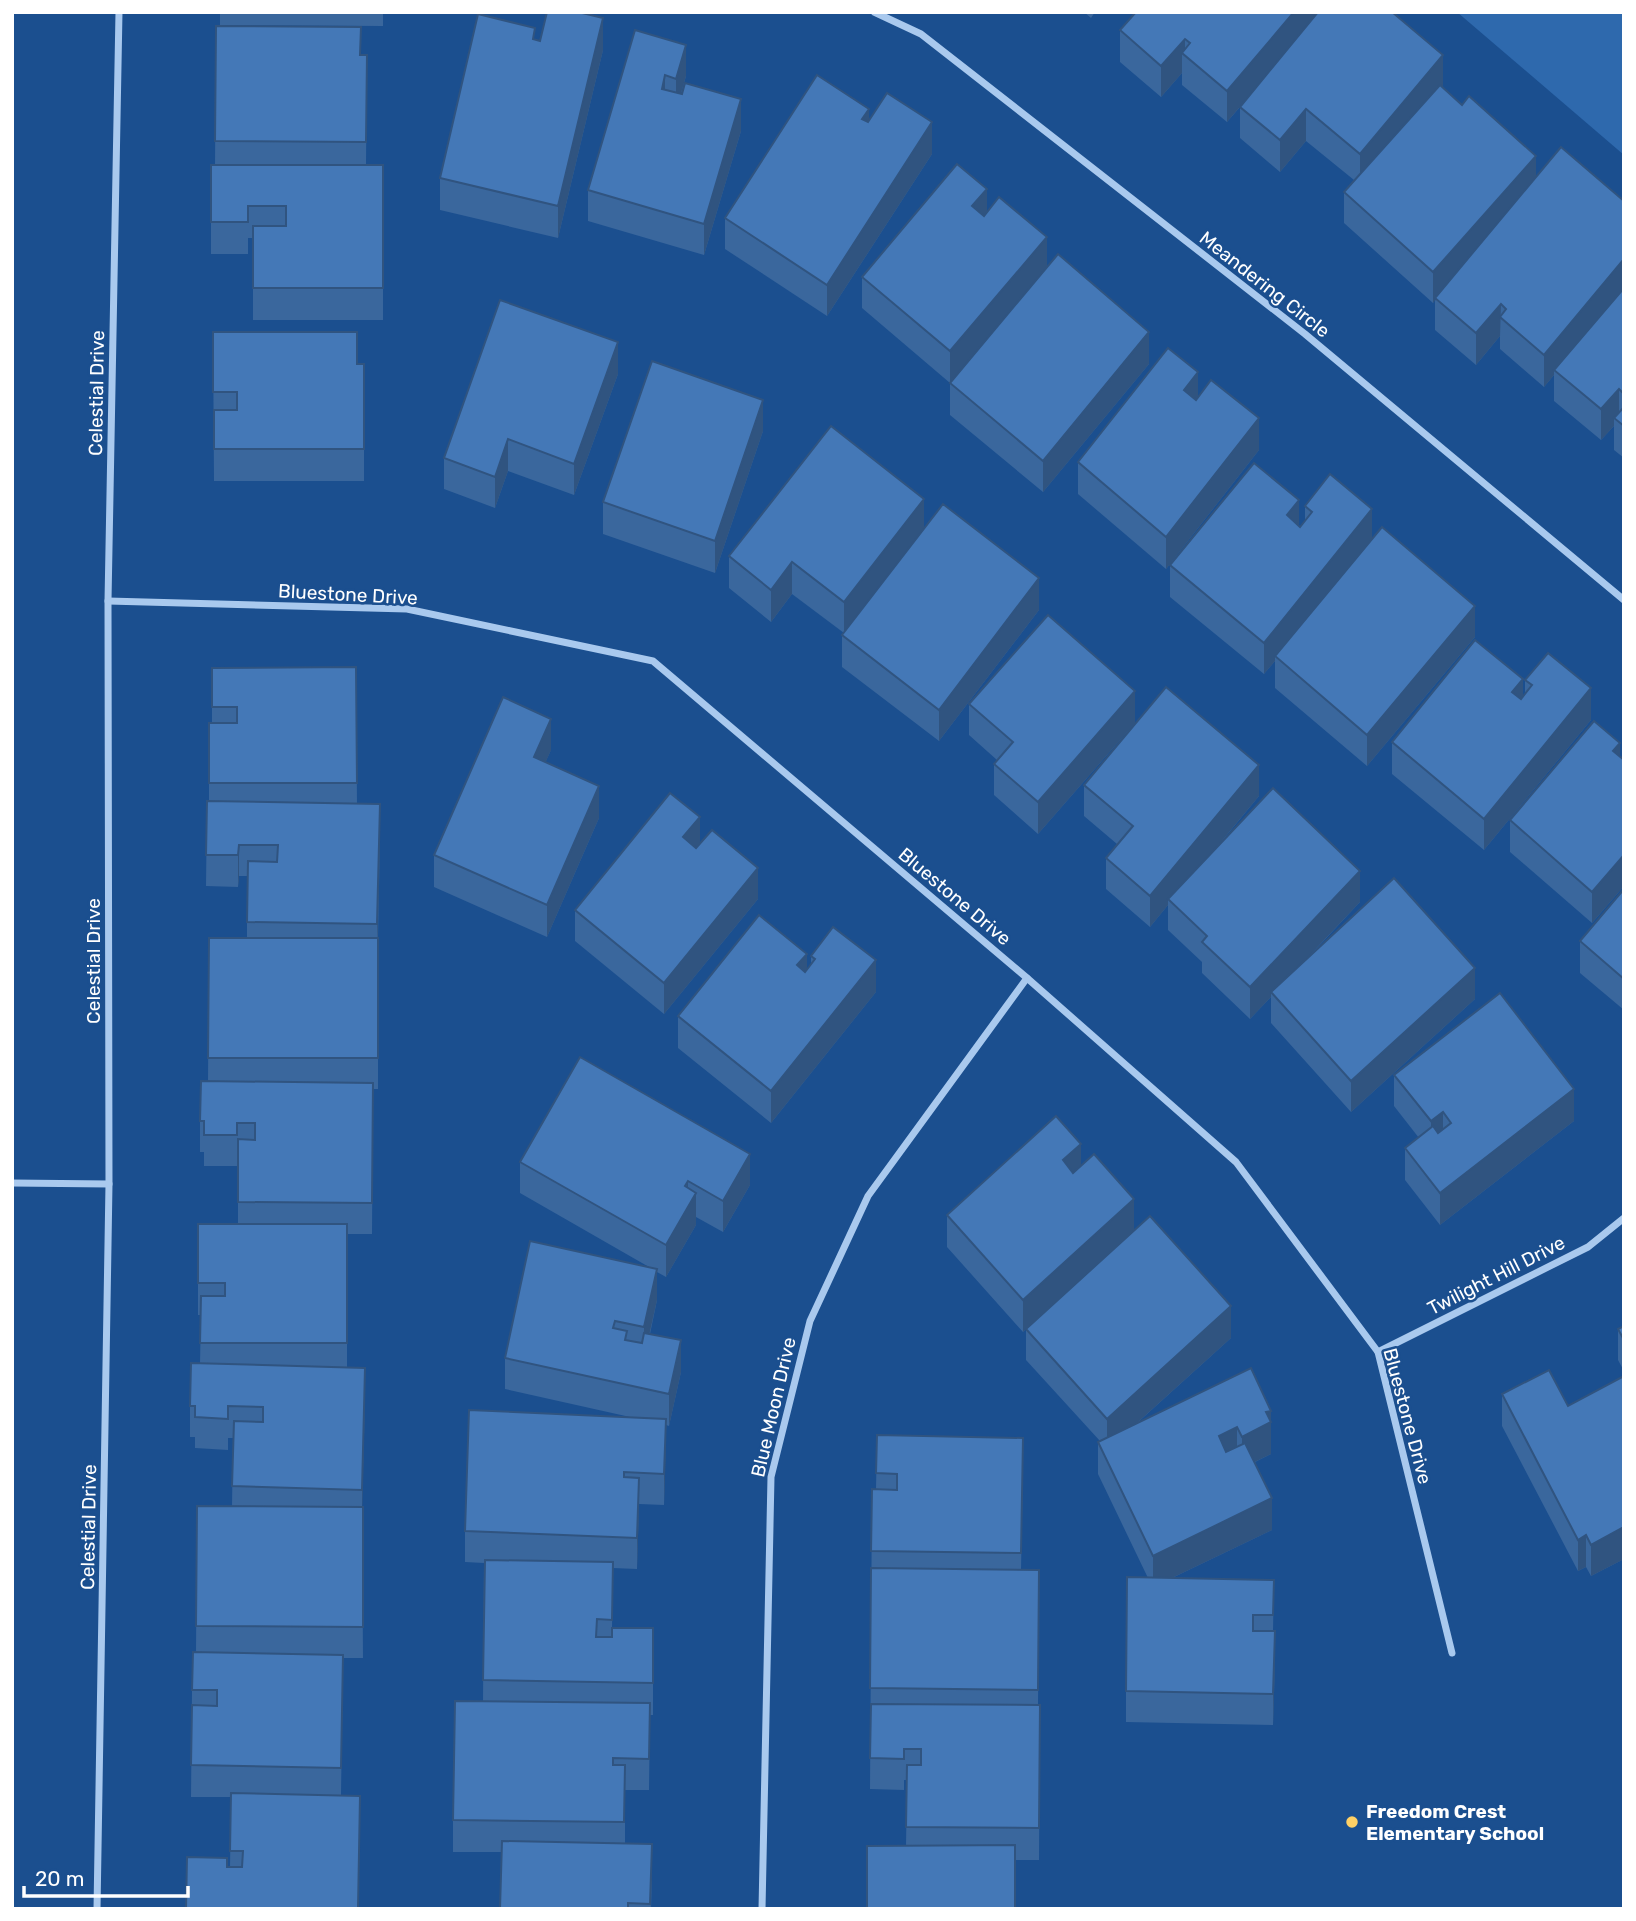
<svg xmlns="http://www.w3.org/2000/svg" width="1636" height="1921" viewBox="0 0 1636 1921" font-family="Rubik,sans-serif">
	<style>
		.green { fill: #2e69ad }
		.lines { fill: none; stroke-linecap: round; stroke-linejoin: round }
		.minor { stroke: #a9c9ee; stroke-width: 7 }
		.wall { fill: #3a679d }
		.shaded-wall { fill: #305480 }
		.building { fill: #4478b7; stroke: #305480; stroke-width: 2 }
		.poi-dot { fill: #ffd166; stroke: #1b4f8f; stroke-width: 2.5 }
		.labels { text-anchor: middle; stroke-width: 5; stroke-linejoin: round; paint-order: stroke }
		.street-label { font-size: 19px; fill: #fff; stroke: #1b4f8f }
		.poi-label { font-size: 19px; font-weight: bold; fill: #fff; stroke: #1b4f8f; text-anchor: start }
	</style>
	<rect width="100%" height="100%" fill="#1b4f8f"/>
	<!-- green -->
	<path class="green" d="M1457 12H1624V155Z"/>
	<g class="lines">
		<!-- minor -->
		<g class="minor">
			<path d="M874 12 921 34 1305 334 1624 600"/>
			<path d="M108 601 407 609 653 661 1027 978 1236 1162 1378 1352 1452 1653"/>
			<path d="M12 1183 109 1184"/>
			<path d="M1378 1352 1588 1247 1624 1218"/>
			<path d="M97 1909 109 1184 108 601 119 12"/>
			<path d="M762 1909 771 1477 810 1321 868 1196 1027 978"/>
		</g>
	</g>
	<!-- wall -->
	<g class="wall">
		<path d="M220 12H383V26L220 25Z"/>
		<path d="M1084 12H1095L1091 18Z"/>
		<path d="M1136 12 1443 86 1442 87 1536 177 1624 201V458L1614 450V426L1601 440 1554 401V375L1544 387 1500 349V336L1476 365 1435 330V300L1433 303 1344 223V192L1354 180 1306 141 1280 172 1240 138V107L1227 122 1182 85V73L1161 97 1120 62V30Z"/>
		<path d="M216 26 361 55H367L366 165H383V320H253V238H248V254H211V165H215Z"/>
		<path d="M635 30 686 76 681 94 741 131 704 255 588 221V190Z"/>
		<path d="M535 40 603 50 558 238 440 210V178Z"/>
		<path d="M869 121 932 154 827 316 725 249V218Z"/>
		<path d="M987 213 1047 267 1149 364 1043 492 950 415V383L862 308V277Z"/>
		<path d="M213 332 357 364H364V481H214Z"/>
		<path d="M618 374 574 495 508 471 495 508 444 489V458Z"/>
		<path d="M1198 397 1259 450 1166 569 1078 494V462Z"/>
		<path d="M763 431 715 573 603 534V502Z"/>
		<path d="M1305 506 1372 540 1475 637 1367 766 1275 688V661L1264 674 1170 597V565L1299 526 1300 527 1305 521Z"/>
		<path d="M924 529 1039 610 939 741 842 667V635L844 633 792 594 771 622 729 588V556Z"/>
		<path d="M356 667 357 804 380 836 378 938V1089H373L372 1234H347V1367L365 1399 362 1507 363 1658H343L341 1795 359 1909 227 1867H230L231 1797H191L192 1690 196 1652 197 1506H232L233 1438H228V1450L195 1448V1437H190V1406L200 1363 201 1315H198V1224H238V1155H237V1166H204V1152H200V1121L208 1081 209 938H247V876H239L238 887 206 886 207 801 209 802V723H212V668Z"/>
		<path d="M1525 680 1591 720 1484 850 1392 774V742L1523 696 1525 693Z"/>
		<path d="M969 704 1135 723 1038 834 994 795V764L997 760 969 735Z"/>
		<path d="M551 750 545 763 599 818 547 937 434 887V855Z"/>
		<path d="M1620 757 1624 760V886L1592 923 1510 852V820Z"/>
		<path d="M1084 785 1259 796 1217 847 1360 902 1304 962 1475 999 1351 1112 1271 1023V997L1250 1019 1202 973V962L1168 930V905L1150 927 1106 889V858L1117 844 1084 816Z"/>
		<path d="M1624 889V1010L1580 973V941Z"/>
		<path d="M758 899 664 1014 575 941V910Z"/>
		<path d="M811 956 876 992 771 1123 678 1048V1016L807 970 811 965Z"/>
		<path d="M1394 1075 1574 1121 1440 1225 1405 1180V1148L1419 1138 1394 1106Z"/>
		<path d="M520 1162 750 1185 723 1232 696 1217V1225L666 1277 657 1272V1300L650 1334 681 1372 669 1426 666 1425 664 1505 639 1504 637 1569 613 1568 612 1628H653V1715H650L649 1790H625V1844L652 1876 651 1909H500L502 1852H453V1820L483 1701 484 1563 465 1562V1531L630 1417 505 1389V1358L649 1267 520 1193Z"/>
		<path d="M1081 1166 1134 1231 1231 1338 1136 1424 1271 1411V1454L1255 1462 1272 1530 1172 1578 1274 1580 1273 1631 1275 1662 1273 1725 1126 1722V1691L1148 1578 1098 1474V1442L1100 1441 1026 1360V1329L1023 1332 947 1247V1215Z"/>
		<path d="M1624 1326V1371L1618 1360V1329Z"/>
		<path d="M1624 1376V1559L1591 1576 1586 1567 1578 1571 1502 1426V1394L1568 1406Z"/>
		<path d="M877 1435 1023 1470 1021 1570 1039 1602 1038 1705H1040L1039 1860H1015L906 1846 907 1780H904V1790L870 1789 872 1489H876Z"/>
	</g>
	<!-- shaded-wall -->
	<g class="shaded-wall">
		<path d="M1294 12H1321L1227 122V91Z"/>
		<path d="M603 18V50L558 238V206Z"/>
		<path d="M1185 39V55L1182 53V73L1161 97V66Z"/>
		<path d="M686 45V76L676 110V79Z"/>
		<path d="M1443 55V86L1360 185V154Z"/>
		<path d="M665 75V107L662 89Z"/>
		<path d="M741 99V131L704 255V224Z"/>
		<path d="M869 109V141L862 119Z"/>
		<path d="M1306 109V141L1280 172V140Z"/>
		<path d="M932 122V154L827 316V285Z"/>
		<path d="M1536 156V187L1433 303V272Z"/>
		<path d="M987 189V220L972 206Z"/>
		<path d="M1047 237V268L950 383V351Z"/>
		<path d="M1624 259V291L1554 370V375L1544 387V355Z"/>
		<path d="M1501 304 1500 336 1476 365V333Z"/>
		<path d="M1149 332V364L1043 492V461Z"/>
		<path d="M618 342V374L574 495V464Z"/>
		<path d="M1198 372V403L1184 390Z"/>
		<path d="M1619 389V421L1614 418V426L1601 440V409Z"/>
		<path d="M763 400V431L715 573V541Z"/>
		<path d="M1259 418V450L1166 569V537Z"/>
		<path d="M508 439V471L495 508V477Z"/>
		<path d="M924 499V530L844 633V602Z"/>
		<path d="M1299 500V532L1287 515Z"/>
		<path d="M1372 509V541L1275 656V661L1264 674V643Z"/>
		<path d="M792 562V594L771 622V590Z"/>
		<path d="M1039 578V610L939 741V710Z"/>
		<path d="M1475 606V637L1367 766V735Z"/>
		<path d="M1523 679V711L1512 692Z"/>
		<path d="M1591 688V720L1484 850V819Z"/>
		<path d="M1135 691V723L1038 834V802Z"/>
		<path d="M551 719V750L534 789V757Z"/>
		<path d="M1620 743V774L1613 751Z"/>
		<path d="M1259 765V796L1171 902 1168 899V905L1150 927V896Z"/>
		<path d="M599 786V818L547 937V905Z"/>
		<path d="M380 804V836L377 956V924Z"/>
		<path d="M700 817V849L683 869V837Z"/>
		<path d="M239 845V876L238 887V855Z"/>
		<path d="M1624 855V886L1592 923V892Z"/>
		<path d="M758 868V899L664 1014V983Z"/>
		<path d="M1360 871V902L1273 994 1271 992V997L1250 1019V987Z"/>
		<path d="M807 954V985L797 965Z"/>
		<path d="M876 960V992L771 1123V1091Z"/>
		<path d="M1475 968V999L1351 1112V1081Z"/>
		<path d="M1574 1089V1121L1440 1225V1193Z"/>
		<path d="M1443 1112V1143L1431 1152V1121Z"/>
		<path d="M1081 1144V1175L1063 1192V1160Z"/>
		<path d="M750 1154V1185L723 1232V1201Z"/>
		<path d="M688 1181V1207L696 1193V1225L666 1277V1245Z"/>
		<path d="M1134 1199V1231L1023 1332V1300Z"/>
		<path d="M657 1269V1300L644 1358V1327Z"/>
		<path d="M1231 1306V1338L1107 1450V1419Z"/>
		<path d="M681 1340V1372L669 1426V1394Z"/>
		<path d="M365 1368V1399L362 1521V1490Z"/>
		<path d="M1271 1411V1454L1242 1468V1437L1266 1412Z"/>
		<path d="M666 1419V1450L664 1505V1474Z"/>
		<path d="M1237 1427V1458L1219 1467V1436Z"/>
		<path d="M639 1478V1509L637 1569V1538Z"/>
		<path d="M1272 1498V1530L1153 1587V1556Z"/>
		<path d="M1624 1527V1559L1591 1576V1545Z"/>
		<path d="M1586 1535V1567L1578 1571V1540Z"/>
		<path d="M1275 1631V1662L1273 1725V1694Z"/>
		<path d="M652 1844V1876L650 1909V1904Z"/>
	</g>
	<!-- building -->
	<g class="building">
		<path d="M547 12H578L603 18 558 206 440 178 478 14 535 28 533 39 540 41Z"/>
		<path d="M1136 12H1294L1227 91 1182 53 1190 43 1185 39 1161 66 1120 30Z"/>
		<path d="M1318 12H1392L1443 55 1360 154 1306 109 1280 140 1240 107Z"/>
		<path d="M216 26 361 27 360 55H367L366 142 215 141Z"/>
		<path d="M635 30 686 45 676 79 665 75 662 89 682 94 685 83 741 99 704 224 588 190Z"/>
		<path d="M817 75 869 109 862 119 868 122 887 93 932 122 827 285 725 218Z"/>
		<path d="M1440 85 1462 105 1469 96 1536 156 1433 272 1344 192Z"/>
		<path d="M1561 147 1624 201V259L1544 355 1500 317 1506 309 1501 304 1476 333 1435 298Z"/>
		<path d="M957 164 987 189 972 206 984 216 999 197 1047 237 950 351 862 277Z"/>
		<path d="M211 165H383V288H253V226H286V206H248V222H211Z"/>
		<path d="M1058 254 1149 332 1043 461 950 383Z"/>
		<path d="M1624 288V394L1619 389 1601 409 1554 370Z"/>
		<path d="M500 300 618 342 574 464 508 439 495 477 444 458Z"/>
		<path d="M213 332H357V364H364V449H214V410H237V392H213Z"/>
		<path d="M1168 348 1198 372 1184 390 1196 400 1211 380 1259 418 1166 537 1078 462Z"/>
		<path d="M652 361 763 400 715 541 603 502Z"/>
		<path d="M1624 407V426L1614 418Z"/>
		<path d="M831 426 924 499 844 602 792 562 771 590 729 556Z"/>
		<path d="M1254 463 1299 500 1287 515 1300 527 1312 512 1305 506 1330 474 1372 509 1264 643 1170 565Z"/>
		<path d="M943 504 1039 578 939 710 842 635Z"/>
		<path d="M1382 527 1475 606 1367 735 1275 656Z"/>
		<path d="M1048 615 1135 691 1038 802 994 764 1013 742 969 704Z"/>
		<path d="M1475 640 1523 679 1512 692 1521 699 1532 685 1525 680 1548 653 1591 688 1484 819 1392 742Z"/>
		<path d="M356 667 357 783H209V723H237V707H212V668Z"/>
		<path d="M1166 687 1259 765 1150 896 1106 858 1133 826 1084 785Z"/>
		<path d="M503 697 551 719 534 757 599 786 547 905 434 855Z"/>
		<path d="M1594 721 1620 743 1613 751 1624 760V855L1592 892 1510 820Z"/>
		<path d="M1273 788 1360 871 1250 987 1202 942 1207 936 1168 899Z"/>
		<path d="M670 793 700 817 683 837 696 848 712 830 758 868 664 983 575 910Z"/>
		<path d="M207 801 380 804 377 924 247 922 248 861 277 862 278 845H239L238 855H206Z"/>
		<path d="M1394 878 1475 968 1351 1081 1271 992Z"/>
		<path d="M1624 889V979L1580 941Z"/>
		<path d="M759 915 807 954 797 965 805 972 815 959 811 956 833 927 876 960 771 1091 678 1016Z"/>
		<path d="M209 938H378V1058H208Z"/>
		<path d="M1500 993 1574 1089 1440 1193 1405 1148 1433 1126 1438 1133 1451 1123 1443 1112 1431 1121 1394 1075Z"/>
		<path d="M580 1057 750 1154 723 1201 688 1181 685 1186 696 1193 666 1245 520 1162Z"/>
		<path d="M201 1081 373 1083 372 1203 238 1202V1139L255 1140V1123H237V1135H204V1121H200Z"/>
		<path d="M1056 1116 1081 1144 1063 1160 1073 1173 1094 1154 1134 1199 1023 1300 947 1215Z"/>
		<path d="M1150 1216 1231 1306 1107 1419 1026 1329Z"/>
		<path d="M198 1224H347V1343H200L201 1296H225V1283H198Z"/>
		<path d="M530 1241 657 1269 644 1327 615 1321 613 1328 627 1331 625 1340 642 1343 644 1333 681 1340 669 1394 505 1358Z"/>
		<path d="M1624 1326V1340L1618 1329Z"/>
		<path d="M191 1363 365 1368 362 1490 232 1486 234 1421 263 1422V1407L228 1406V1419L195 1417V1406H190Z"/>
		<path d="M1251 1368 1271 1411 1266 1412 1271 1422 1242 1437 1237 1427 1219 1436 1226 1452 1245 1443 1272 1498 1153 1556 1098 1442Z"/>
		<path d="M1549 1370 1568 1406 1624 1376V1527L1591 1545 1586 1535 1578 1540 1502 1394Z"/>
		<path d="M469 1410 666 1419 664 1474 624 1472V1477L639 1478 637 1538 465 1531Z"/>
		<path d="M877 1435 1023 1438 1021 1553 871 1551 872 1489 897 1490V1474L876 1473Z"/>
		<path d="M197 1506 363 1507V1627L196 1626Z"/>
		<path d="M485 1560 613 1562 612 1620 597 1619 596 1637H612V1628H653V1683L483 1680Z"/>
		<path d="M871 1568 1039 1570 1038 1690 870 1688Z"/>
		<path d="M1127 1577 1274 1580 1273 1615H1253V1631H1275L1273 1694 1126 1691Z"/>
		<path d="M193 1652 343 1655 341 1768 191 1765 192 1705 217 1706V1690H192Z"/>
		<path d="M455 1701 650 1703 649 1759 613 1758V1765H625L624 1822 453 1820Z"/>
		<path d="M871 1704 1040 1705 1039 1828 906 1827 907 1765H921V1749H904V1759L870 1758Z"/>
		<path d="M231 1793 360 1796 358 1909H186L187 1857 227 1858V1867H242L243 1851H230Z"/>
		<path d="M502 1841 652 1844 650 1904 628 1903V1909H500Z"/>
		<path d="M1015 1845V1909H867V1846Z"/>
	</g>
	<!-- markers -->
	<circle class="poi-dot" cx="1352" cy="1822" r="7"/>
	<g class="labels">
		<!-- street labels -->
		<g class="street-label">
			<text transform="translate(1265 284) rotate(38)" y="7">Meandering Circle</text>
			<text transform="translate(96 393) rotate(-89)" y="7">Celestial Drive</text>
			<text transform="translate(348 594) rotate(3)" y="7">Bluestone Drive</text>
			<text transform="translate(955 896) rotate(40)" y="7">Bluestone Drive</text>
			<text transform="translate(93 961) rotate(-90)" y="7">Celestial Drive</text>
			<text transform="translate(1496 1275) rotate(-27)" y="7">Twilight Hill Drive</text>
			<text transform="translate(773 1407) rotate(-77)" y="7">Blue Moon Drive</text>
			<text transform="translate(1408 1416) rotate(75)" y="7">Bluestone Drive</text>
			<text transform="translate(88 1527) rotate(-89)" y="7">Celestial Drive</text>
		</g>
		<!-- poi labels -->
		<g class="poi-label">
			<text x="1366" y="1818">Freedom Crest<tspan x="1366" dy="22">Elementary School</tspan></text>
		</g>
	</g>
	<!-- border -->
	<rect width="1636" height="1921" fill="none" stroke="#ffffff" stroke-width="28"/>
	<!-- scale -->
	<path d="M24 1886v10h164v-10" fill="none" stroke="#ffffff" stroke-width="3.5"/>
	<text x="35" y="1886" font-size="21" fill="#ffffff" stroke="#1b4f8f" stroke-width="5" paint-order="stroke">20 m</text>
</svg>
